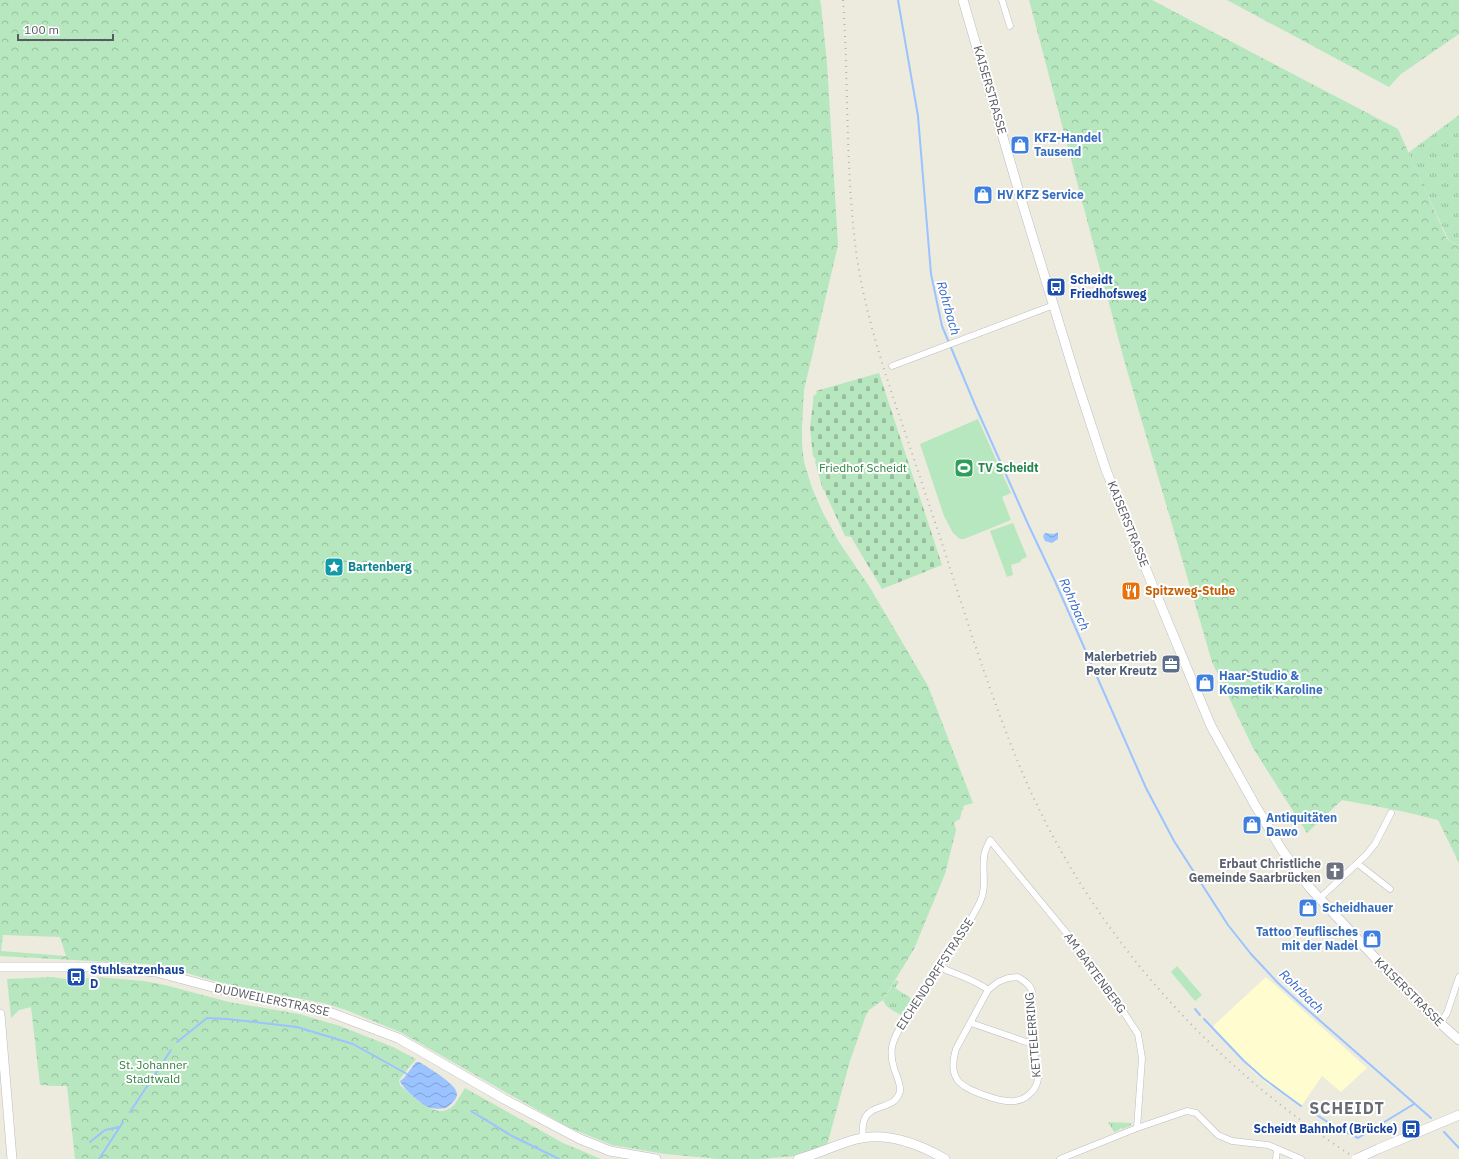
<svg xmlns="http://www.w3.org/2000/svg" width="1459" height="1159" viewBox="0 0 1459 1159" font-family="'IBM Plex Sans',sans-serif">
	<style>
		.commercial { fill: #fffcd0 }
		.grass { fill: url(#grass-tufts) }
		.forest { fill: url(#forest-crowns); fill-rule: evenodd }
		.cemetery { fill: url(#cemetery-stones) }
		.pitch { fill: #b7e7bf }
		.water { fill: url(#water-waves) }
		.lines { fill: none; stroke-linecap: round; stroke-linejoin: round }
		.stream { stroke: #9bc3ff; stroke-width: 2 }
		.street-casing { stroke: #bbbdc4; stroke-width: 7 }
		.secondary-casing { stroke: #bbbdc6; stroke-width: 10 }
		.street { stroke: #fff; stroke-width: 6 }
		.secondary { stroke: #fff; stroke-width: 9 }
		.rail { stroke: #b4b5b5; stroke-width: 2; stroke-dasharray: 1 5; stroke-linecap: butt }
		.secondary-bridge-casing { stroke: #bbbdc6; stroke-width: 10; stroke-linecap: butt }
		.secondary-bridge { stroke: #fff; stroke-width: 9 }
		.labels { text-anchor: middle; stroke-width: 4; stroke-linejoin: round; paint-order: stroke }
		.street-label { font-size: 12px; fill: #575a61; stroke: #fff }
		.shop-label { font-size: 12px; font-weight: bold; fill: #366cbe; stroke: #fff; text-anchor: start }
		.transit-label { font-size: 12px; font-weight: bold; fill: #164399; stroke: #fff; text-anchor: start }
		.park-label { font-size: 12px; fill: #2d833f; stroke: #fff }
		.leisure-label { font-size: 12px; font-weight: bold; fill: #27864d; stroke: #fff; text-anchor: start }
		.culture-label { font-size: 12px; font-weight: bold; fill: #0d838f; stroke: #fff; text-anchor: start }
		.food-label { font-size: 12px; font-weight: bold; fill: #c56008; stroke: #fff; text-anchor: start }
		.service-label { font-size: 12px; font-weight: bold; fill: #4e5e75; stroke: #fff; text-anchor: end }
		.worship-label { font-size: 12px; font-weight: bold; fill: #5b616d; stroke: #fff; text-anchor: end }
		.water-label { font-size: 13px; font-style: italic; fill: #3466cb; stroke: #fff }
		.district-label { font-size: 16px; font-weight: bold; letter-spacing: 1px; fill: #686c73; stroke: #fff }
	</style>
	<defs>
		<pattern id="grass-tufts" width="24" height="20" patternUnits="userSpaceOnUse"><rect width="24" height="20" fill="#b7e7bf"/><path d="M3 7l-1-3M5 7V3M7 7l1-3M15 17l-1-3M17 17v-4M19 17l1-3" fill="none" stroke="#98be9f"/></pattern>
		<pattern id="forest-crowns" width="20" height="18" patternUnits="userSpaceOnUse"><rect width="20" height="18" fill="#b7e7bf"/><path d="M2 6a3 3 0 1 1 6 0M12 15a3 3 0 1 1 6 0" fill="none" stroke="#98be9f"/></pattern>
		<pattern id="cemetery-stones" width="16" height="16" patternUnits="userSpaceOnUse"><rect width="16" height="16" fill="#b7e7bf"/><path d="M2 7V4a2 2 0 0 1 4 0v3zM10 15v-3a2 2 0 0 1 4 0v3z" fill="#98be9f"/></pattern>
		<pattern id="water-waves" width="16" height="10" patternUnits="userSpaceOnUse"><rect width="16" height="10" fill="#9bc3ff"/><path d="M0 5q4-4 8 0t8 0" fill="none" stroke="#81a1d2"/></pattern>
	</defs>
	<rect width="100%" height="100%" fill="#ecebde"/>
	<!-- commercial -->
	<path class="commercial" d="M1266 977 1367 1068 1341 1092 1322 1076 1302 1105 1269 1085 1252 1071 1212 1027Z"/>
	<!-- grass -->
	<g class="grass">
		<path d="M1459 115V246L1448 239 1408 153Z"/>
		<path d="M896 980 899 982 895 988 912 999 901 1015C894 1011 886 1008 883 1000Z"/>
		<path d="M1108 1122 1132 1123 1130 1126 1123 1129 1121 1128C1118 1131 1117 1131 1114 1132Z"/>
	</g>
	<!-- forest -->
	<g class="forest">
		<path d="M0 0H820L821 5 827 63 838 245 804 390 802 427V444L804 462 812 488 822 511 839 542 869 586 928 686 973 803 963 806 964 809 962 810 960 819 954 822 956 830 945 874 914 949 883 1000 869 1010 866 1015 850 1061 827 1145 798 1156 758 1159H719L665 1154 612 1145 570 1128 507 1093 400 1032 346 1010 323 1003 232 986 169 968 146 964 0 956ZM3 935 60 937 66 956 1 951Z"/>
		<path d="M1029 0H1152L1398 129 1447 239 1459 246V863L1438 820 1401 811 1342 800 1307 833 1253 748 1212 662 1124 360Z"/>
		<path d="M1227 0H1459V34L1401 74 1389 87Z"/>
		<path d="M52 977 73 980 96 977 144 981 165 985 229 1002 299 1014 340 1026 393 1047 416 1059 399 1080 400 1085C413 1096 437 1123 454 1105 458 1100 461 1094 465 1088L563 1143 601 1159H75L67 1086H55L40 1085 31 1007 19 1010 11 1018 7 979Z"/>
	</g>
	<!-- cemetery -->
	<path class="cemetery" d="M879 373 942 565 882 589 851 537 845 536 824 490H823L815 462 816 460 813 456 810 427 814 395 817 394 816 391Z"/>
	<!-- pitch -->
	<g class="pitch">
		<path d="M978 419 1011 493 1002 497 1011 520 964 539H960L953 533 944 516 920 444Z"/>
		<path d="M1013 523 1027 557 1022 559 1020 562 1011 565 1013 575 1007 577 990 531Z"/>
		<path d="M1177 966 1202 995 1195 1001 1171 972Z"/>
	</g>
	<!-- water -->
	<g class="water">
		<path d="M1058 532V539L1052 543 1045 541 1043 536 1045 533 1054 534Z"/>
		<path d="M416 1062H419C427 1067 457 1084 457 1094 457 1100 450 1105 446 1108 441 1109 435 1109 430 1108 422 1105 402 1088 400 1081L404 1078Z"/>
	</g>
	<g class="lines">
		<!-- stream -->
		<g class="stream">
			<path d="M898 0 918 116 931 274 942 326 975 405 1028 524 1054 579 1146 788 1174 841 1228 925 1251 954 1278 983 1301 1004 1431 1118"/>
			<path d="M1195 1009 1200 1015"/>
			<path d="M1204 1019 1244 1061 1263 1078 1301 1106"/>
			<path d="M177 1042 207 1018 227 1019 297 1027 353 1044 407 1074"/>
			<path d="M471 1111 512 1136 559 1159"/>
			<path d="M130 1112 171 1050"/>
			<path d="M1312 1112 1334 1126 1358 1138 1414 1104"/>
			<path d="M1444 1132 1459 1148"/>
			<path d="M90 1142 105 1130 119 1127"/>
			<path d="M99 1159 123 1122"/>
		</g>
		<!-- street casing -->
		<g class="street-casing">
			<g id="street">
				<path d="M1002 0 1010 26"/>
				<path d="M892 366 1054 305"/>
				<path d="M1358 864 1390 889"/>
				<path d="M1319 899 1366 855 1375 844 1391 813"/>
				<path d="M940 967C956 975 974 979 988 990"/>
				<path d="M1018 977C1024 981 1031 985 1032 992 1034 999 1031 1017 1031 1025 1031 1033 1031 1040 1033 1047 1035 1058 1041 1070 1037 1083 1034 1092 1025 1100 1015 1101 1002 1103 963 1090 957 1079 951 1070 953 1059 956 1049L988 990 998 982 1008 978Z"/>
				<path d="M971 1023 1032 1044"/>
				<path d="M1440 1023 1447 1013 1459 977"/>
				<path d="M863 1138C858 1096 894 1116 900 1091 901 1084 896 1075 894 1068 892 1062 891 1054 892 1047 895 1032 907 1017 915 1004 926 988 936 972 947 956 959 938 971 921 980 902 987 888 982 871 984 857 984 851 988 845 990 840L1092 964 1138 1034 1142 1058 1137 1128"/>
				<path d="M1060 1159 1137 1128 1187 1111 1196 1113 1218 1135 1232 1141 1268 1145 1301 1159"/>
				<path d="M1276 1159 1277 1149"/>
			</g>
		</g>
		<!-- secondary casing -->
		<g class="secondary-casing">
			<g id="secondary">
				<path d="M963 0 1021 199 1077 382 1106 470 1152 584 1211 726 1255 805 1282 850 1310 888 1392 976 1431 1015 1459 1040"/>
				<path d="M0 967H102L156 972 231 992 321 1009 398 1038 504 1099 580 1139 610 1151 656 1159"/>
				<path d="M0 1014 12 1159"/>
				<path d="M1378 1149 1459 1115"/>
				<path d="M798 1159C818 1154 837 1144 857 1139 886 1132 919 1144 945 1159"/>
			</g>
		</g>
		<!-- street -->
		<use href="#street" class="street"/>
		<!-- secondary -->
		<use href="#secondary" class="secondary"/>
		<!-- rail -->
		<path class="rail" d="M843 0C849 86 845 173 857 258 865 311 881 361 898 412 911 449 923 487 936 525 964 610 990 698 1026 781 1095 938 1214 1068 1357 1159"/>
		<!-- secondary-bridge casing -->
		<g class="secondary-bridge-casing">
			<path id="secondary-bridge" d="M1356 1159 1378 1149"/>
		</g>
		<!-- secondary-bridge -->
		<use href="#secondary-bridge" class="secondary-bridge"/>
	</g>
	<!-- icons -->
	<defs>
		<g id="shop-square" transform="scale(1)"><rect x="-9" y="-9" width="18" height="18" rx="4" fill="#3f7fe0" stroke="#fff"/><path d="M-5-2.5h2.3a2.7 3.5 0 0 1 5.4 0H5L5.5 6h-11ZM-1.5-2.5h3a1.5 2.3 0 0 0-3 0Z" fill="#fff"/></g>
		<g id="bus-square" transform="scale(1)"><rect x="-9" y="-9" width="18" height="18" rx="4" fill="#1a4fb4" stroke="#fff"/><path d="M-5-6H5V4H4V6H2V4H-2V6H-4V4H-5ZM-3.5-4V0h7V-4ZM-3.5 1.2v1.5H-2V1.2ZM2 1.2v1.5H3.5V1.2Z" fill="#fff"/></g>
		<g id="stadium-square" transform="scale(1)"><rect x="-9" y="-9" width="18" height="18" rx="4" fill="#2e9e5b" stroke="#fff"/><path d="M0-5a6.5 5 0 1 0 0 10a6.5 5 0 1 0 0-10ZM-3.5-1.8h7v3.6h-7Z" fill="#fff"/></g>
		<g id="sight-square" transform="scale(1)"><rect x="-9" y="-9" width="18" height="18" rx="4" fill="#0f9aa8" stroke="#fff"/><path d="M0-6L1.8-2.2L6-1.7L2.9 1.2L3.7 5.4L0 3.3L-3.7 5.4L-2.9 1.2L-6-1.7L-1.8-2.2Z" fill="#fff"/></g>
		<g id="restaurant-square" transform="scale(1)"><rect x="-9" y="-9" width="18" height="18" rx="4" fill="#e8710a" stroke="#fff"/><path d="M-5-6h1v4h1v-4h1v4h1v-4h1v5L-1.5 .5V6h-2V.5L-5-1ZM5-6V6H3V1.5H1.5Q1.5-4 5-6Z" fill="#fff"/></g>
		<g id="office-square" transform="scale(1)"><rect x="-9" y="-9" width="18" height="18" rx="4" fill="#5c6f8a" stroke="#fff"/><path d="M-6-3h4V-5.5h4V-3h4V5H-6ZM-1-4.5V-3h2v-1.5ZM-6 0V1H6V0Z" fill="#fff"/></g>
		<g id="church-square" transform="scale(1)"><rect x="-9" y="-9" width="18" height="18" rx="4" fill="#6b7280" stroke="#fff"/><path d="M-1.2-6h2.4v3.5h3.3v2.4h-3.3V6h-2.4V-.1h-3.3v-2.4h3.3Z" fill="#fff"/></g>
	</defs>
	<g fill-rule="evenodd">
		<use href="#shop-square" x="1020" y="145"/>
		<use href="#shop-square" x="983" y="195"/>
		<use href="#bus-square" x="1056" y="287"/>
		<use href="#stadium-square" x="964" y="468"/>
		<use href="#sight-square" x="334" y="567"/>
		<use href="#restaurant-square" x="1131" y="591"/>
		<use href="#office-square" x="1171" y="664"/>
		<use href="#shop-square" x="1205" y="683"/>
		<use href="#shop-square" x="1252" y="825"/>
		<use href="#church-square" x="1335" y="871"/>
		<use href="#shop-square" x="1308" y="908"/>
		<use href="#shop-square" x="1372" y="939"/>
		<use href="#bus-square" x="76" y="977"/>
		<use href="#bus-square" x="1411" y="1129"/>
	</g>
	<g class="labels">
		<!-- street labels -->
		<g class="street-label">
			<text transform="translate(990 90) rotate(74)" y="4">KAISERSTRASSE</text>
			<text transform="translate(1128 524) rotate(68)" y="4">KAISERSTRASSE</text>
			<text transform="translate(1095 973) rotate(54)" y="4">AM BARTENBERG</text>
			<text transform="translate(935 974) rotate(-57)" y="4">EICHENDORFFSTRASSE</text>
			<text transform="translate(1409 992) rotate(45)" y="4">KAISERSTRASSE</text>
			<text transform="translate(272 1000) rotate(12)" y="4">DUDWEILERSTRASSE</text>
			<text transform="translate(1033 1035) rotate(-95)" y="4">KETTELERRING</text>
		</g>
		<!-- shop labels -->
		<g class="shop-label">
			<text x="1034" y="142">KFZ-Handel<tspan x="1034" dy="14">Tausend</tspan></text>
			<text x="997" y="199">HV KFZ Service</text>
			<text x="1219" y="680">Haar-Studio &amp;<tspan x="1219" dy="14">Kosmetik Karoline</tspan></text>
			<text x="1266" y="822">Antiquitäten<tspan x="1266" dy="14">Dawo</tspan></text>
			<text x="1322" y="912">Scheidhauer</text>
			<text x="1358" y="936" text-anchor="end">Tattoo Teuflisches<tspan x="1358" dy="14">mit der Nadel</tspan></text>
		</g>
		<!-- transit labels -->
		<g class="transit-label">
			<text x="1070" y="284">Scheidt<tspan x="1070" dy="14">Friedhofsweg</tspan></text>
			<text x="90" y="974">Stuhlsatzenhaus<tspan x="90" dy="14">D</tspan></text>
			<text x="1397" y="1133" text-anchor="end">Scheidt Bahnhof (Brücke)</text>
		</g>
		<!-- park labels -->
		<g class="park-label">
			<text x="863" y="472">Friedhof Scheidt</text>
			<text x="153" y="1069">St. Johanner<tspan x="153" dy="14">Stadtwald</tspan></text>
		</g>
		<!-- leisure labels -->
		<g class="leisure-label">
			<text x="978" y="472">TV Scheidt</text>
		</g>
		<!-- culture labels -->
		<g class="culture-label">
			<text x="348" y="571">Bartenberg</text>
		</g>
		<!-- food labels -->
		<g class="food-label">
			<text x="1145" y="595">Spitzweg-Stube</text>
		</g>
		<!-- service labels -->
		<g class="service-label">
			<text x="1157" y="661">Malerbetrieb<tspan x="1157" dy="14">Peter Kreutz</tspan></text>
		</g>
		<!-- worship labels -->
		<g class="worship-label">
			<text x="1321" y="868">Erbaut Christliche<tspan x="1321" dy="14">Gemeinde Saarbrücken</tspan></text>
		</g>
		<!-- water labels -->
		<g class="water-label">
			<text transform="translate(949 308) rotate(74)" y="5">Rohrbach</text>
			<text transform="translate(1075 604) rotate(66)" y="5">Rohrbach</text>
			<text transform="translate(1302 991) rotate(44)" y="5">Rohrbach</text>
		</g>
		<!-- district labels -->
		<g class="district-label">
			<text x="1347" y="1114">SCHEIDT</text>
		</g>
	</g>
	<!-- scale -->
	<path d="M18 34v6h95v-6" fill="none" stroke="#575a61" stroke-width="2"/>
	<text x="24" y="34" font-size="12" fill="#575a61" stroke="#ffffff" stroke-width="3" paint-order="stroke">100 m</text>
</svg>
